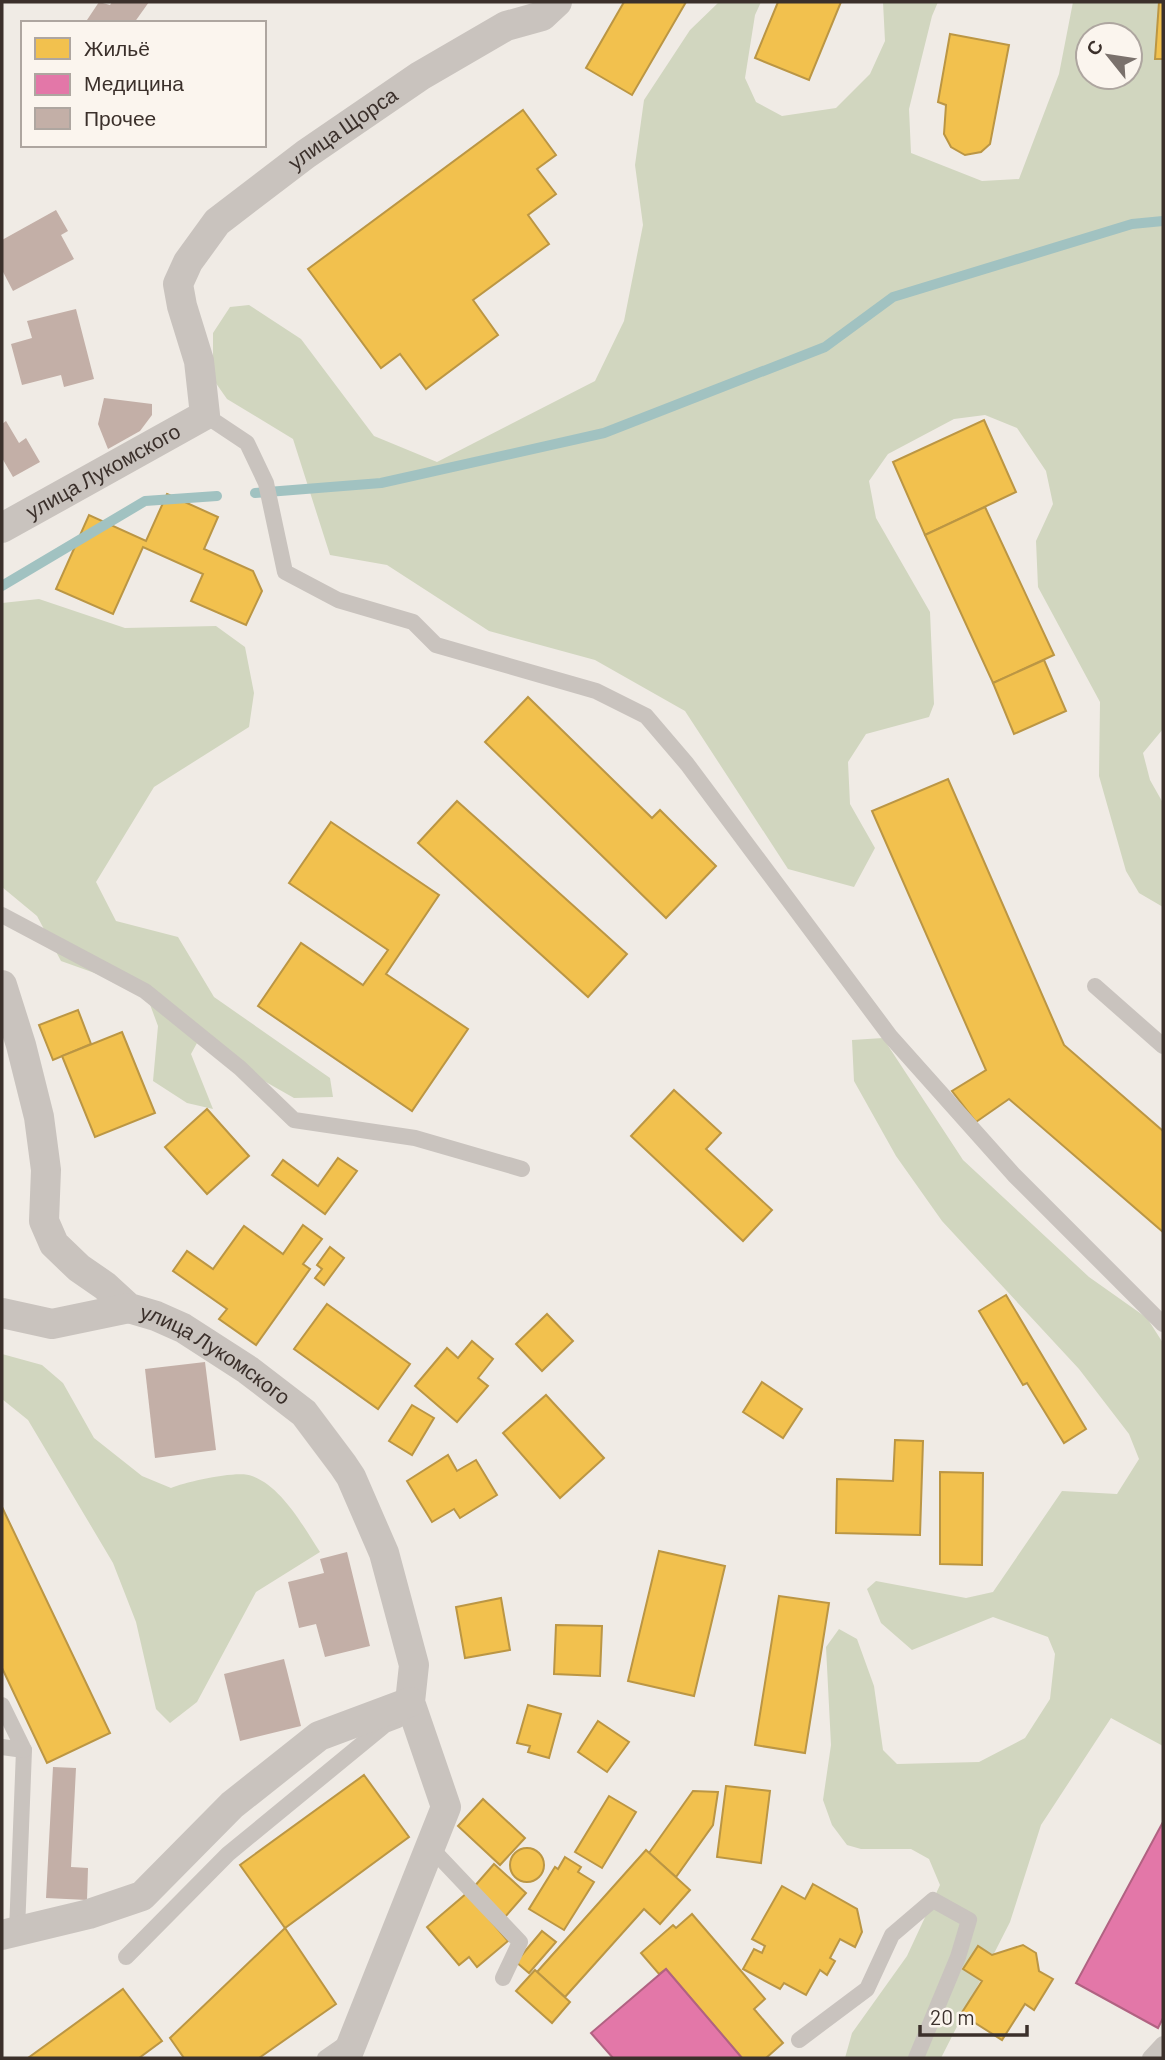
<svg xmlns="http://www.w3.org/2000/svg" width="1165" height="2060" viewBox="0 0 1165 2060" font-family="Barlow,sans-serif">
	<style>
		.green { fill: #d1d6bf; fill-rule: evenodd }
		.homes { fill: #f2c14e; stroke: #bb9644; stroke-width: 2 }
		.health { fill: #e377a8; stroke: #b16282; stroke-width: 2 }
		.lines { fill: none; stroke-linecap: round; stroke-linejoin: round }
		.stream { stroke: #a1c2c1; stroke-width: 10 }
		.building { fill: #c3afa7 }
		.service { stroke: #c9c3be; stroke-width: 16 }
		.minor { stroke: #c9c3be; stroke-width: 30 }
		.labels { text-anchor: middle; stroke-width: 7; stroke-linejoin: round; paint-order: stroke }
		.street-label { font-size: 21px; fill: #3b302b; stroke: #fbf5ee }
	</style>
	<rect width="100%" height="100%" fill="#f0ebe5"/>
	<!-- green -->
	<g class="green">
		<path d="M719 2H761L755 15 745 78 756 102 782 116 836 108 870 74 885 41 883 2H938L932 16 909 109 911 153 982 181 1019 179 1059 74 1073 2H1159L1155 58 1163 59V729L1143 753 1150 780 1163 803V907L1139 893 1126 871 1099 776 1100 702 1038 587 1036 541 1053 504 1046 471 1017 428 985 415 954 419 888 454 869 481 876 518 930 612 934 704 929 717 866 734 848 762 850 804 875 848 854 887 788 869 685 711 595 660 489 631 387 565 330 555 293 439 227 399 213 379V333L230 307 249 305 301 339 374 436 437 462 595 381 624 321 643 225 635 165 644 100 690 30ZM1088 35H1130V77H1088Z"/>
		<path d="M39 599 125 628 216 626 245 647 254 693 249 727 154 787 96 882 116 921 178 937 214 997 330 1078 333 1097 294 1098 197 1043 191 1054 213 1109 187 1103 153 1081 158 1026 145 991 61 961 37 916 2 887V603Z"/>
		<path d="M883 1038 963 1160 1089 1277 1147 1318 1163 1343V1746L1111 1718 1041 1825 1010 1922 941 2058H845L852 2033 907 1956 940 1885 929 1859 911 1849H861L847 1845 832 1825 823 1800 831 1745 826 1647 839 1629 857 1639 874 1686 883 1750 897 1764 979 1762 1025 1738 1050 1699 1055 1654 1048 1637 993 1617 912 1650 881 1623 867 1589 876 1581 966 1598 993 1592 1062 1491 1117 1494 1139 1459 1129 1434 1079 1369 942 1221 896 1156 854 1081 852 1040Z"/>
		<path d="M2 1354 42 1365 63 1383 94 1438 142 1476 171 1488C186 1482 238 1470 252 1476 282 1487 303 1526 320 1552L256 1592 197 1702 170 1723 156 1709 136 1622 113 1563 28 1420 2 1399Z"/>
	</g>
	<!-- homes -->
	<g class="homes">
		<path d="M624 2H686L632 95 586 68Z"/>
		<path d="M778 2H841L809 80 755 58Z"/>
		<path d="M1159 2H1163V59H1155Z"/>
		<path d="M950 34 1009 45 990 144 981 152 965 155 951 147 944 134 946 105 938 102Z"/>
		<path d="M523 110 556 155 537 169 556 194 528 215 549 244 473 300 498 335 426 389 400 354 381 368 308 269Z"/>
		<path d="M984 420 1016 492 925 535 893 462Z"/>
		<path d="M167 494 218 517 204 549 253 571 262 591 246 625 191 601 203 574 143 547 113 614 56 589 89 515 146 541Z"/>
		<path d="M985 507 1054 655 993 683 925 535Z"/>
		<path d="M1044 660 1066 711 1014 734 993 683Z"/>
		<path d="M528 697 652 818 660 810 716 866 666 918 485 742Z"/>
		<path d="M948 779 1064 1045 1163 1131V1232L1009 1099 976 1122 952 1091 986 1070 872 811Z"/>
		<path d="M457 801 627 954 588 997 418 843Z"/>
		<path d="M331 822 439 895 386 974 468 1029 412 1111 258 1006 301 943 363 985 388 950 289 883Z"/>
		<path d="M78 1010 91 1044 53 1060 39 1025Z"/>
		<path d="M122 1032 155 1113 95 1137 62 1056Z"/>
		<path d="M674 1090 721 1133 706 1149 772 1210 743 1241 631 1136Z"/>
		<path d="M207 1109 249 1156 207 1194 165 1147Z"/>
		<path d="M338 1158 357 1171 325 1214 272 1175 283 1160 318 1186Z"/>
		<path d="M303 1225 322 1239 303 1264 310 1269 256 1345 219 1319 227 1309 173 1271 187 1251 213 1269 244 1226 283 1254Z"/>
		<path d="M330 1247 344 1258 324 1285 315 1278 322 1269 317 1265Z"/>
		<path d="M1006 1295 1086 1429 1064 1443 1027 1383 1023 1385 979 1311Z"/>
		<path d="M327 1304 410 1364 378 1409 294 1349Z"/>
		<path d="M547 1314 573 1341 542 1371 516 1344Z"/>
		<path d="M472 1341 493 1359 478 1378 488 1386 457 1422 415 1386 447 1348 458 1358Z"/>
		<path d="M762 1382 802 1409 783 1438 743 1412Z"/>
		<path d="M546 1395 604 1458 560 1498 503 1433Z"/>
		<path d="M412 1405 434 1418 412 1455 389 1441Z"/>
		<path d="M895 1440 923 1441 920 1535 836 1533 837 1479 893 1481Z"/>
		<path d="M448 1455 457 1471 476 1460 497 1495 460 1518 454 1509 432 1522 407 1481Z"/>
		<path d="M940 1472 983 1473 982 1565 940 1564Z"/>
		<path d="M2 1507 110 1733 47 1763 2 1668Z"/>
		<path d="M659 1551 725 1566 694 1696 628 1681Z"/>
		<path d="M779 1596 829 1603 805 1753 755 1745Z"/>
		<path d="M501 1598 510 1650 465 1658 456 1607Z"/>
		<path d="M556 1625 602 1626 600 1676 554 1674Z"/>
		<path d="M528 1705 561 1714 549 1758 528 1752 530 1746 517 1743Z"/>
		<path d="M598 1721 629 1742 607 1772 578 1752Z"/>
		<path d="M364 1775 409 1837 285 1928 240 1865Z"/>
		<path d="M726 1786 770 1791 761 1863 717 1857Z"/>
		<path d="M693 1791 718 1792 713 1825 676 1877 649 1853Z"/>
		<path d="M609 1796 636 1812 602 1868 575 1852Z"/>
		<path d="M483 1799 525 1838 500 1865 458 1826Z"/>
		<circle cx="527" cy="1865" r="17"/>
		<path d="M646 1850 690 1890 660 1924 644 1909 565 1997 537 1972Z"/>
		<path d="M565 1857 581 1867 578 1872 594 1882 564 1930 529 1909 555 1867 558 1869Z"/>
		<path d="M494 1864 526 1893 505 1917 473 1888Z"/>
		<path d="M813 1884 857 1909 862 1932 855 1947 840 1939 830 1958 835 1961 827 1975 820 1970 806 1995 784 1983 780 1989 743 1969 754 1949 762 1953 765 1946 752 1939 782 1886 805 1899Z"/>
		<path d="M467 1893 508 1941 477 1967 469 1957 459 1965 427 1927Z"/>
		<path d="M692 1914 765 1999 754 2009 783 2043 766 2058H742L666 1969 659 1974 641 1953 673 1925 676 1928Z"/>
		<path d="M285 1928 336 2004 259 2058H184L170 2038Z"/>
		<path d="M542 1931 556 1942 529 1973 516 1962Z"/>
		<path d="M1023 1945 1036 1953 1039 1971 1053 1979 1034 2010 1025 2004 1002 2040 961 2014 982 1981 963 1969 978 1946 992 1955Z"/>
		<path d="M535 1970 570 2002 552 2023 516 1991Z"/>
		<path d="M123 1989 162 2041 139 2058H28Z"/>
	</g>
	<!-- health -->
	<g class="health">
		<path d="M1163 1822V2018L1158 2028 1076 1983Z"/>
		<path d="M666 1969 742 2058H613L591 2033Z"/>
	</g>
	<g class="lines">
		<!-- stream -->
		<g class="stream">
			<path d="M255 493 381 483 604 433 825 347 893 297 1132 224 1163 221"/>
			<path d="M2 586 145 501 217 496"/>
		</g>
	</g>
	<!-- building -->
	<g class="building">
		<path d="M99 2 110 5 112 2H149L134 23H85Z"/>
		<path d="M56 210 68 231 61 235 74 259 13 291 2 270V240Z"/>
		<path d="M76 309 94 379 64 387 61 375 22 385 11 344 32 338 27 321Z"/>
		<path d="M104 398 152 404V415L140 431 108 449 98 424Z"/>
		<path d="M6 421 19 443 26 438 40 462 13 477 2 458V424Z"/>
		<path d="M205 1362 216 1450 155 1458 145 1369Z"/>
		<path d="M347 1552 370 1646 325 1657 316 1624 299 1628 288 1582 324 1573 320 1559Z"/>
		<path d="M284 1659 301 1726 240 1741 224 1674Z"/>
		<path d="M53 1767 76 1768 71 1867 88 1868 87 1900 46 1898Z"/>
	</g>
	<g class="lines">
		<!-- service -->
		<g class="service">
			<path d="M205 415 247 443 266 483 285 572 338 600 413 622 436 645 596 691 646 716 687 764 890 1036 1014 1175 1163 1324"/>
			<path d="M2 915 145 991 240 1068 294 1120 415 1138 522 1169"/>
			<path d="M1095 986 1163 1046"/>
			<path d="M2 1705 24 1750 17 1931"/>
			<path d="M2 1747 24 1750"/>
			<path d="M430 1847 520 1942 503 1978"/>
			<path d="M126 1957 228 1854 385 1725 398 1720"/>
			<path d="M799 2040 867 1989 892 1935 933 1900 969 1920 958 1957 916 2058"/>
			<path d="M325 2058 348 2042"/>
			<path d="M1150 2058 1163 2044"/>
		</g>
		<!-- minor -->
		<g class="minor">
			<path id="s1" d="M2 528 205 415 199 361 182 306 178 284 188 262 217 222 306 154 420 76 506 26 542 16 557 2"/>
			<path id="s2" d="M2 985 21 1045 39 1117 46 1170 44 1221 54 1244 79 1268 105 1286 129 1308 156 1316 183 1328 248 1370 304 1413 343 1465 351 1477 384 1553 414 1665 410 1702 446 1807 346 2058"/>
			<path d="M2 1313 52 1324 129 1308"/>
			<path d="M2 1935 89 1914 142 1896 232 1805 319 1736 410 1702"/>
		</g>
	</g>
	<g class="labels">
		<!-- street labels -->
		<g class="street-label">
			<text dy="7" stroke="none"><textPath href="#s1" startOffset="597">улица Щорса</textPath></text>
			<text dy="7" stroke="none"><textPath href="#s1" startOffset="116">улица Лукомского</textPath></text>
			<text dy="7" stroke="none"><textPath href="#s2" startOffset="464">улица Лукомского</textPath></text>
		</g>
	</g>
	<!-- border -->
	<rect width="1165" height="2060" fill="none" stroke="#3b302b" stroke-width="7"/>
	<!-- legend -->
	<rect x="21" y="21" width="245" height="126" fill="#fbf5ee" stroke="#aea6a0" stroke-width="2"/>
	<rect x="35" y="38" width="35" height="21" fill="#f2c14e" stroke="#aea6a0" stroke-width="2"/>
	<text x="84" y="56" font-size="21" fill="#3b302b">Жильё</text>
	<rect x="35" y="74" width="35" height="21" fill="#e377a8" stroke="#aea6a0" stroke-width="2"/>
	<text x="84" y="91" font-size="21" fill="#3b302b">Медицина</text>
	<rect x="35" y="108" width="35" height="21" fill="#c3afa7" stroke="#aea6a0" stroke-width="2"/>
	<text x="84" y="126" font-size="21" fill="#3b302b">Прочее</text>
	<!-- north arrow -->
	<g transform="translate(1109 56) rotate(300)"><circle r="33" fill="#fbf5ee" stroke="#aea6a0" stroke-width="2"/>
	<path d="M0-5L12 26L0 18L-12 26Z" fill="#7a716c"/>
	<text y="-10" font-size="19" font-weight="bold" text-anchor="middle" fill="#3b302b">С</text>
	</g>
	<!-- scale -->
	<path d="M920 2025v10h107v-10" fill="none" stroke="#3b302b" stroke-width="3.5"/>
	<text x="930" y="2025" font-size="21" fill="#3b302b" stroke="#fbf5ee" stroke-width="5" paint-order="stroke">20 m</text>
</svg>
